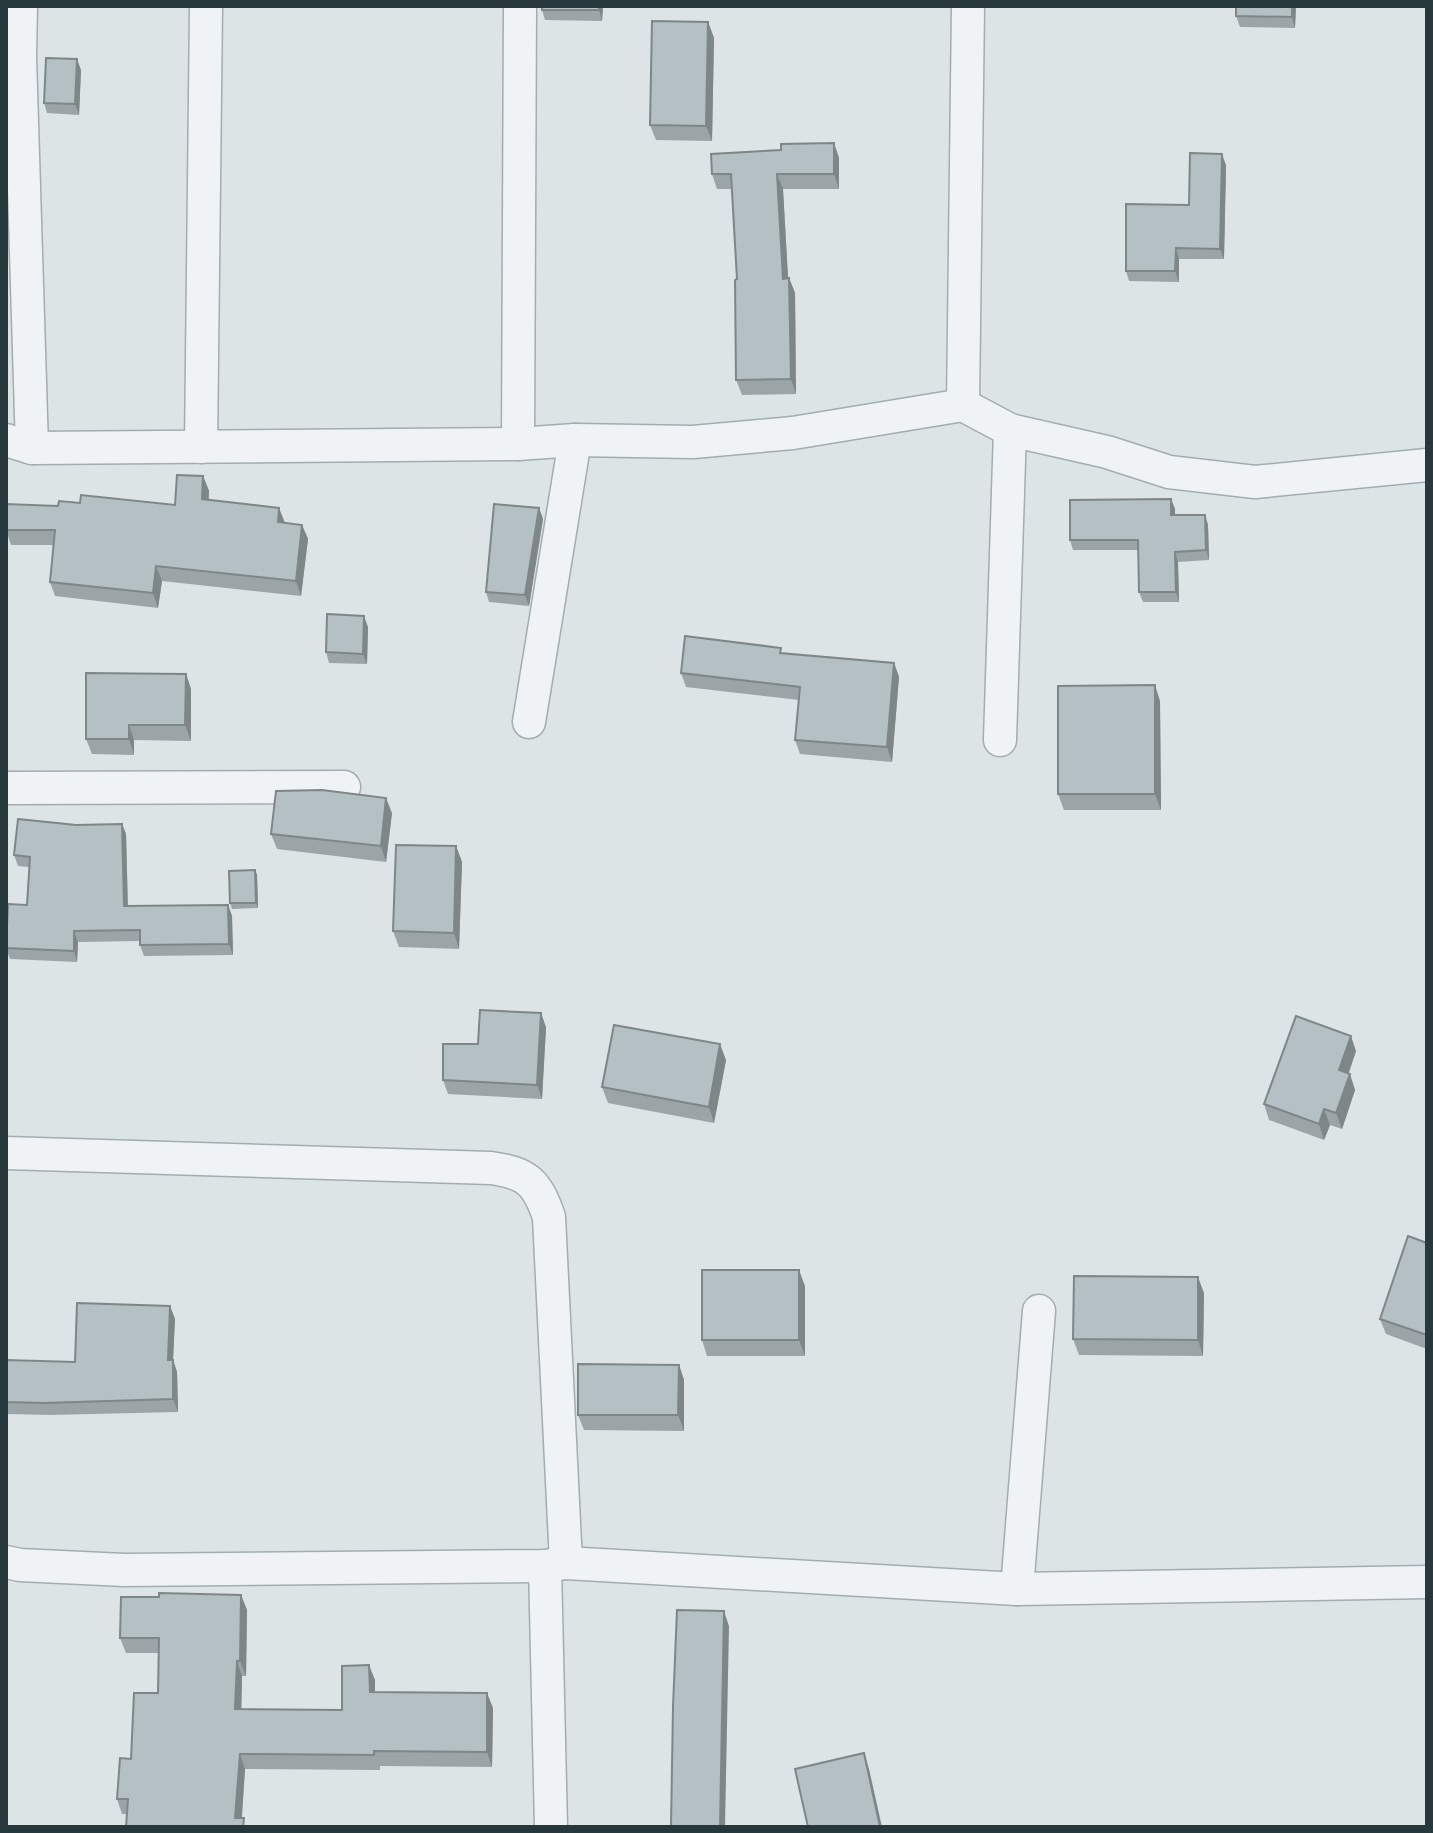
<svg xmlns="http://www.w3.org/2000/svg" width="1433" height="1833" viewBox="0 0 1433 1833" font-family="'Roboto Condensed',sans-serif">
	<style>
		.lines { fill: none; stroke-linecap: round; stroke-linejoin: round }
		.minor-casing { stroke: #a2adb0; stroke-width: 35 }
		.minor { stroke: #eff3f5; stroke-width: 32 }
		.wall { fill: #9ba5a8 }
		.shaded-wall { fill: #7e8688 }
		.building { fill: #b4c0c3; stroke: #7e8688; stroke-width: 2 }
	</style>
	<rect width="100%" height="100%" fill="#dce4e6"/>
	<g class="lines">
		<!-- minor casing -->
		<g class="minor-casing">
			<g id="minor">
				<path d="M21 6 20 57 32 448"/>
				<path d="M963 405 968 6"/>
				<path d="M6 440 32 448 518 444 575 440 693 442 793 433 963 405 1010 430 1107 452 1169 472 1255 482 1427 465"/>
				<path d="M518 444 520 6"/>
				<path d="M201 447 206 6"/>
				<path d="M529 722 575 440"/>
				<path d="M1000 740 1010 430"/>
				<path d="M6 788 344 787"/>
				<path d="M6 1153 491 1168C527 1173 537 1182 549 1217L566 1563"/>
				<path d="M6 1562 20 1565 124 1570 545 1566 566 1563 1017 1589 1427 1582"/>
				<path d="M545 1566 551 1827"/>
				<path d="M1017 1589 1039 1311"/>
			</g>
		</g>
		<!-- minor -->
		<use href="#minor" class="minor"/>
	</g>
	<!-- wall -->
	<g class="wall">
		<path d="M542 6H603L602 21 545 20 542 10Z"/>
		<path d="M1296 6 1295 28 1240 27 1236 16Z"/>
		<path d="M708 22 714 38 712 141 656 140 650 125Z"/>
		<path d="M81 70 79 115 47 113 44 103Z"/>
		<path d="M834 143 839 158V189H783L788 279 789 278 795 293 796 394 742 395 736 380 737 279 732 189H717L712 174 781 150Z"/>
		<path d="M1226 165 1224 259H1179V282L1129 281 1126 271Z"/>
		<path d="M203 476 209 491 208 500 285 523 302 525 308 539 301 596 162 581 158 608 55 596 50 582 54 545H11L6 530 58 506 80 503 175 505Z"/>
		<path d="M1171 499 1175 509V515H1205L1208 525 1209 560 1178 562 1179 602H1143L1139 592 1138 550H1073L1070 540Z"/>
		<path d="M539 508 543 519 529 606 489 602 486 592Z"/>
		<path d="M368 627 367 664 329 663 326 652Z"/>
		<path d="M783 654 894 663 899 677 892 762 800 754 795 740 799 700 686 687 681 673Z"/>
		<path d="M186 674 191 689V741L134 740V755L92 754 86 739Z"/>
		<path d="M1160 701 1161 810H1064L1058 794Z"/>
		<path d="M392 813 386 862 277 849 271 834Z"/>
		<path d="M122 824 126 834 128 906 228 905 232 916 233 955 144 956 140 945V941L78 942 77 962 10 959 6 948 27 905 29 867 18 866 14 855 76 825Z"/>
		<path d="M456 846 462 862 459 949 399 947 393 931Z"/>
		<path d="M255 870 257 875 258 908 232 909 230 903Z"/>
		<path d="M546 1027 542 1099 448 1094 443 1080 478 1044Z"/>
		<path d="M1356 1051 1349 1073 1355 1090 1342 1129 1330 1125 1324 1140 1269 1120 1264 1104Z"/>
		<path d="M726 1060 714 1123 608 1103 602 1087Z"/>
		<path d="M1427 1243V1349L1386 1334 1380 1319Z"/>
		<path d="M805 1286V1356H707L702 1340Z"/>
		<path d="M1204 1293 1203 1356 1079 1355 1073 1339Z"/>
		<path d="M170 1306 175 1319 173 1360 177 1372 178 1412 49 1415 6 1414V1360L75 1362Z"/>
		<path d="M679 1365 684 1380V1431L584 1430 578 1415Z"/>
		<path d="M241 1595 247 1610 246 1676H242L241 1709 342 1710 375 1680V1692L493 1708 492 1767 380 1766V1770L245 1769 242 1818 122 1814 117 1799 158 1693 159 1653H126L120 1638 159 1597Z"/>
	</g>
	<!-- shaded-wall -->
	<g class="shaded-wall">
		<path d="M599 6H603L602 21 599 10Z"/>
		<path d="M1292 6H1296L1295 28 1292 17Z"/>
		<path d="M708 22 714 38 712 141 706 126Z"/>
		<path d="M77 59 81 70 79 115 75 104Z"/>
		<path d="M834 143 839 158V189L834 174Z"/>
		<path d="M1222 154 1226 165 1224 259 1220 249Z"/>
		<path d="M777 174 783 189 789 294 783 279Z"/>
		<path d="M1176 248 1179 259V282L1175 271Z"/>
		<path d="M789 278 795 293 796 394 791 379Z"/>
		<path d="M203 476 209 491 208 514 202 499Z"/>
		<path d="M1171 499 1175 509V525L1171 515Z"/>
		<path d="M279 508 285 523 278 522Z"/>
		<path d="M539 508 543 519 529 606 525 595Z"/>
		<path d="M1205 515 1208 525 1209 560 1206 550Z"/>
		<path d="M302 525 308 539 301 596 296 581Z"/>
		<path d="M1175 552 1178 562 1179 602 1176 592Z"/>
		<path d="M156 566 162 581 158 608 153 593Z"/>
		<path d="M364 616 368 627 367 664 363 654Z"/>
		<path d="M894 663 899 677 892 762 887 747Z"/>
		<path d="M186 674 191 689V741L185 725Z"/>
		<path d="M1155 685 1160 701 1161 810 1155 794Z"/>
		<path d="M129 725 134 740V755L129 739Z"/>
		<path d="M386 798 392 813 386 862 381 846Z"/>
		<path d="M122 824 126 834 128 917 124 906Z"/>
		<path d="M456 846 462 862 459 949 454 933Z"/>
		<path d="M255 870 257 875 258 908 256 903Z"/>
		<path d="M228 905 232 916 233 955 229 944Z"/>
		<path d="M74 931 78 942 77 962 74 951Z"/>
		<path d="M541 1013 546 1027 542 1099 537 1085Z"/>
		<path d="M1351 1036 1356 1051 1344 1085 1339 1070Z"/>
		<path d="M720 1044 726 1060 714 1123 709 1107Z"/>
		<path d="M1350 1074 1355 1090 1342 1129 1336 1113Z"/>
		<path d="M1324 1109 1330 1125 1324 1140 1319 1124Z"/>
		<path d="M799 1270 805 1286V1356L799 1340Z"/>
		<path d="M1198 1277 1204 1293 1203 1356 1198 1340Z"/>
		<path d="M170 1306 175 1319 173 1360 177 1372 178 1412 173 1399 168 1360Z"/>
		<path d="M679 1365 684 1380V1431L678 1415Z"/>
		<path d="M241 1595 247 1610 246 1676 240 1661Z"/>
		<path d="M724 1611 729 1626 725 1827H720Z"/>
		<path d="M237 1661 242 1676 241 1725 235 1709Z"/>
		<path d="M369 1665 375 1680V1707L370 1692Z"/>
		<path d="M487 1693 493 1708 492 1767 487 1752Z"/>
		<path d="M864 1753 869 1769 882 1827H880Z"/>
		<path d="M240 1754 245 1769 241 1827 235 1818Z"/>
	</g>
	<!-- building -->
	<g class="building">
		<rect x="542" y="6" width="57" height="4"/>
		<path d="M1236 6H1292V17L1236 16Z"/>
		<path d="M652 21 708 22 706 126 650 125Z"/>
		<path d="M46 58 77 59 75 104 44 103Z"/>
		<path d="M834 143V174H777L783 279 789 278 791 379 736 380 735 280 737 279 731 174H712L711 154 781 150V144Z"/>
		<path d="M1190 153 1222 154 1220 249 1176 248 1175 271H1126V204L1189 205Z"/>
		<path d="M177 475 203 476 202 499 279 508 278 522 302 525 296 581 156 566 153 593 50 582 55 530H6V504L58 506 59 501 80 503 81 495 175 505Z"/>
		<path d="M1171 499V515H1205L1206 550 1175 552 1176 592H1139L1138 540H1070V500Z"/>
		<path d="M494 504 539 508 525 595 486 592Z"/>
		<path d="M327 614 364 616 363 654 326 652Z"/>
		<path d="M685 636 781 648 780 653 894 663 887 747 795 740 800 687 681 673Z"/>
		<path d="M86 673 186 674 185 725H129V739H86Z"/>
		<path d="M1155 685V794H1058V686Z"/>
		<path d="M322 790 386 798 381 846 271 834 276 791Z"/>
		<path d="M18 819 76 825 122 824 124 906 228 905 229 944 140 945V930L74 931V951L6 948 8 904 27 905 30 857 14 855Z"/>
		<path d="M396 845 456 846 454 933 393 931Z"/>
		<path d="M255 870 256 903H230L229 871Z"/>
		<path d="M480 1010 541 1013 537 1085 443 1080V1044H478Z"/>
		<path d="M1296 1016 1351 1036 1339 1070 1350 1074 1336 1113 1324 1109 1319 1124 1264 1104Z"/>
		<path d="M614 1025 720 1044 709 1107 602 1087Z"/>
		<path d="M1408 1236 1427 1243V1335L1380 1319Z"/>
		<rect x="702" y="1270" width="97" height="70"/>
		<path d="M1074 1276 1198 1277V1340L1073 1339Z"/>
		<path d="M77 1303 170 1306 168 1360H173V1399L44 1403 6 1402V1360L75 1362Z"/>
		<path d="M578 1364 679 1365 678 1415H578Z"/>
		<path d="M159 1593 241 1595 240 1661H237L235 1709 342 1710V1666L369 1665 370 1692 487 1693V1752L374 1751V1755L240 1754 235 1818H244L243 1827H126L128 1799H117L120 1758 131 1759 134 1693H158L159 1638H120L121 1597H159Z"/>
		<path d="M677 1610 724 1611 720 1827H671L673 1707Z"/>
		<path d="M864 1753 880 1827H808L795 1769Z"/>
	</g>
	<!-- border -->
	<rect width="1433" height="1833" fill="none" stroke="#26383c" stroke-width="16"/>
</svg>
